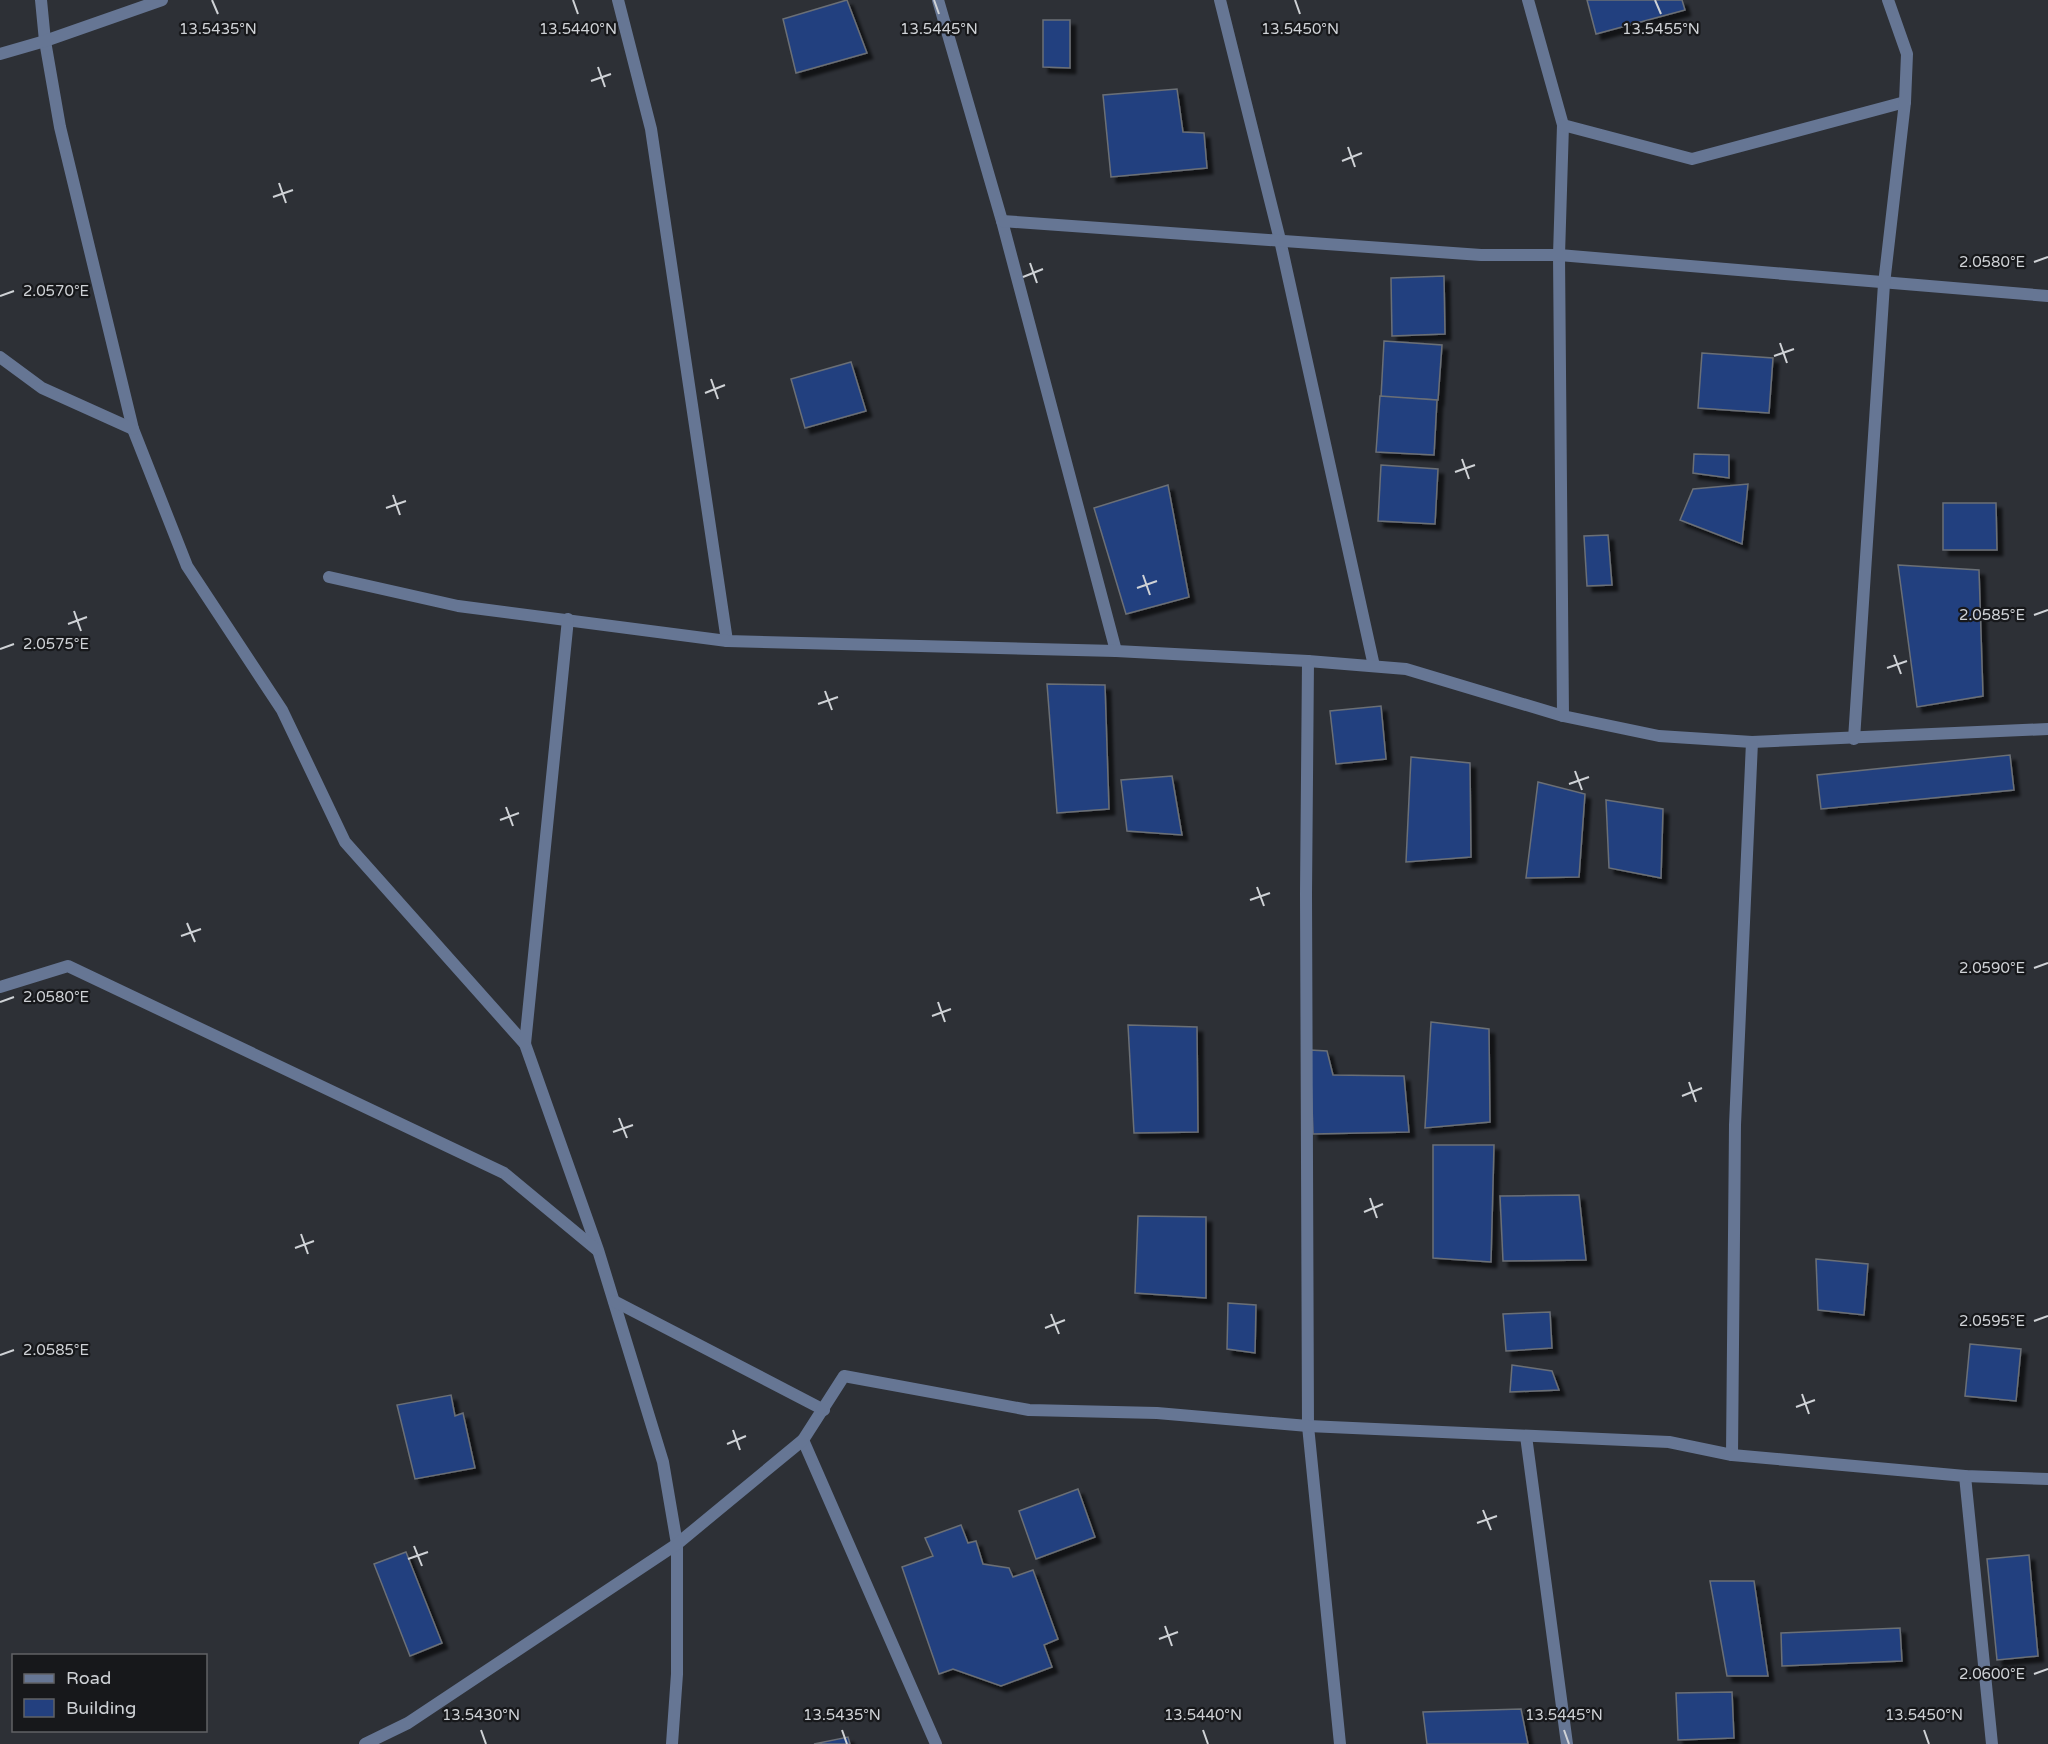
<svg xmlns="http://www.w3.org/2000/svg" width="2048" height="1744" viewBox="0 0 2048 1744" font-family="'Varela Round',sans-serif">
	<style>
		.building { fill: #23407f; stroke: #6b6f76; stroke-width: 1.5; filter: url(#shadow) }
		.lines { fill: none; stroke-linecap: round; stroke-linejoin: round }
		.street { stroke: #667694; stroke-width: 12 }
		.ticks { fill: none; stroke: #cfd2d6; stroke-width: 2 }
		.ticks-label { font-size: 15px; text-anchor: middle; fill: #cfd2d6; stroke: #17181b; stroke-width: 4.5; stroke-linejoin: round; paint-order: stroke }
	</style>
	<defs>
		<filter id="shadow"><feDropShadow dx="5.5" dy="5.5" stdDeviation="1.5" flood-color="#0009"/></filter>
	</defs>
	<rect width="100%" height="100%" fill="#2d3036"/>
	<!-- building -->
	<g class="building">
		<path d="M847 0 867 53 796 73 783 19Z"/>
		<path d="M1587 0H1682L1685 10 1596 34Z"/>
		<path d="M1043 20H1070V68L1043 67Z"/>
		<path d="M1177 89 1183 132 1204 133 1207 168 1111 177 1103 95Z"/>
		<path d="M1444 276 1445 334 1392 336 1391 278Z"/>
		<path d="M1384 341 1442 345 1438 400 1381 397Z"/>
		<path d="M1702 353 1773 358 1769 413 1698 408Z"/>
		<path d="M851 362 866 411 805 428 791 379Z"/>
		<path d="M1380 396 1437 400 1434 455 1376 452Z"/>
		<path d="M1694 454 1729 455V478L1693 473Z"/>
		<path d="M1381 465 1438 469 1435 524 1378 521Z"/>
		<path d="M1748 484 1742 544 1680 520 1693 489Z"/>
		<path d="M1168 485 1189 597 1126 614 1094 508Z"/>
		<path d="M1943 503H1996L1997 550H1943Z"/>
		<path d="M1608 535 1612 585 1587 586 1584 536Z"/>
		<path d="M1898 565 1979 570 1983 696 1917 707Z"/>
		<path d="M1047 684 1105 685 1109 809 1057 813Z"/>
		<path d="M1381 706 1386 759 1336 764 1330 711Z"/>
		<path d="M2010 755 2014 790 1821 809 1817 775Z"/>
		<path d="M1411 757 1470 763 1471 857 1406 862Z"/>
		<path d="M1172 776 1182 835 1127 831 1121 780Z"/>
		<path d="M1538 782 1585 794 1579 877 1526 878Z"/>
		<path d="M1606 800 1663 809 1661 878 1609 868Z"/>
		<path d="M1431 1022 1489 1029 1490 1122 1425 1128Z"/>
		<path d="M1128 1025 1197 1027 1198 1132 1134 1133Z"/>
		<path d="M1310 1050 1327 1051 1333 1075 1404 1076 1409 1132 1313 1134Z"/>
		<path d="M1433 1145H1494L1491 1262 1433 1258Z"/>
		<path d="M1579 1195 1586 1260 1503 1261 1500 1196Z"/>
		<path d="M1138 1216 1206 1217V1298L1135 1293Z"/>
		<path d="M1816 1259 1868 1264 1864 1315 1818 1310Z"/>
		<path d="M1228 1303 1256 1305 1255 1353 1227 1349Z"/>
		<path d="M1550 1312 1552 1348 1506 1351 1503 1314Z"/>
		<path d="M1970 1344 2021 1349 2016 1401 1965 1396Z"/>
		<path d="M1512 1365 1552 1371 1559 1390 1510 1392Z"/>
		<path d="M451 1395 455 1416 463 1413 475 1468 415 1479 397 1405Z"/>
		<path d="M1078 1489 1095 1537 1036 1559 1019 1511Z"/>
		<path d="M961 1525 968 1543 976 1541 983 1564 1009 1568 1013 1577 1033 1570 1058 1639 1044 1645 1052 1667 1001 1686 953 1669 939 1674 902 1567 933 1556 925 1538Z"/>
		<path d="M406 1552 442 1643 410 1656 374 1564Z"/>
		<path d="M2029 1555 2038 1656 1997 1660 1987 1559Z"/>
		<path d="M1710 1581H1754L1768 1676H1727Z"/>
		<path d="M1900 1628 1902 1661 1782 1666 1781 1633Z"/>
		<path d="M1732 1692 1734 1738 1678 1740 1676 1693Z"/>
		<path d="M1521 1709 1528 1744H1427L1423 1712Z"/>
		<path d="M848 1737 850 1744H814Z"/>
	</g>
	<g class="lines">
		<!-- street -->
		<g class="street">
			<path d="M41 0 45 41 60 127 133 429 187 566 282 710 345 842 525 1044 598 1250 663 1462 677 1544V1674L672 1744"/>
			<path d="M618 0 651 129 727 641"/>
			<path d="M938 0 1002 221 1116 651"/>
			<path d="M1220 0 1280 240 1374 666"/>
			<path d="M1528 0 1563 125 1559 255 1563 716"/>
			<path d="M0 54 45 41 162 0"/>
			<path d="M1563 125 1692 159 1905 102"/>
			<path d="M1002 221 1481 255H1559L2048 296"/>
			<path d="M0 357 42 388 133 429"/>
			<path d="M329 577 458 606 727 641 1116 651 1308 661 1406 669 1563 716 1659 736 1752 742 2048 729"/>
			<path d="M1308 661 1306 894 1308 1426 1340 1744"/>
			<path d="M1854 739 1884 284 1905 102 1907 54 1888 0"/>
			<path d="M0 987 68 966 504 1173 597 1250"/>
			<path d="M525 1044 568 619"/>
			<path d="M614 1301 824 1410"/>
			<path d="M1526 1436 1567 1744"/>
			<path d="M803 1440 936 1744"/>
			<path d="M1732 1455 1735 1125 1752 742"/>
			<path d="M1965 1476 1992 1744"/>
			<path d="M365 1744 408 1723 677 1544 803 1440 844 1376 1029 1410 1157 1413 1308 1426 1669 1442 1732 1455 1965 1476 2048 1479"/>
		</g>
	</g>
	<!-- ticks -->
	<path class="ticks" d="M212 0 218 14M573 0 578 14M934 0 939 14M1295 0 1300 14M1655 0 1661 14M598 67 605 87M591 81 611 74M1348 147 1355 167M1342 161 1362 153M279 183 286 203M273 197 293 190M2034 262 2048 257M1030 263 1037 283M1023 277 1043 269M0 296 14 291M1780 343 1787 363M1774 356 1794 349M711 379 718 399M705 393 725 385M1462 459 1469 479M1455 472 1475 465M393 495 400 515M386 508 406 501M1143 575 1150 595M1137 588 1157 581M74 611 81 631M2034 615 2048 610M68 624 87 617M0 649 14 644M1894 655 1901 674M1887 668 1907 661M825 691 832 710M818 704 838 697M1575 771 1582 790M1569 784 1589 777M506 807 513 826M500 820 519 813M1257 887 1264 906M1250 900 1270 893M187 923 195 942M181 936 201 929M2034 968 2048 963M0 1002 14 997M938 1002 945 1022M932 1016 951 1009M1689 1082 1696 1102M1682 1096 1702 1088M619 1118 627 1138M613 1132 633 1125M1370 1198 1377 1218M1364 1212 1383 1204M301 1234 308 1254M295 1248 314 1241M1051 1314 1059 1334M2034 1321 2048 1316M1045 1328 1065 1320M0 1355 14 1350M1802 1394 1809 1414M1796 1407 1815 1400M733 1430 740 1450M727 1444 746 1436M1483 1510 1491 1530M1477 1523 1497 1516M414 1546 422 1566M408 1559 428 1552M1165 1626 1172 1646M1159 1639 1178 1632M2034 1674 2048 1669M481 1730 486 1744M842 1730 847 1744M1203 1730 1208 1744M1564 1730 1569 1744M1924 1730 1929 1744"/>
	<g class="ticks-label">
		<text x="1661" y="34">13.5455°N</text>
		<text x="218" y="34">13.5435°N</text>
		<text x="578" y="34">13.5440°N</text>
		<text x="939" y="34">13.5445°N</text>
		<text x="1300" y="34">13.5450°N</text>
		<text x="1992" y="267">2.0580°E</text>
		<text x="56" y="296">2.0570°E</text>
		<text x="1992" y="620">2.0585°E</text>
		<text x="56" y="649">2.0575°E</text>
		<text x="1992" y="973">2.0590°E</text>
		<text x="56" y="1002">2.0580°E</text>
		<text x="1992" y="1326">2.0595°E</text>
		<text x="56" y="1355">2.0585°E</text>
		<text x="1992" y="1679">2.0600°E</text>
		<text x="481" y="1720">13.5430°N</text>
		<text x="842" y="1720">13.5435°N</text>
		<text x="1203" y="1720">13.5440°N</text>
		<text x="1564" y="1720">13.5445°N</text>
		<text x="1924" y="1720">13.5450°N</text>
	</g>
	<!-- legend -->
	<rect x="12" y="1654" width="195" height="78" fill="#17181b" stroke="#616266" stroke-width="1.5"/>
	<rect x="24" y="1674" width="30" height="9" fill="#667694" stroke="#616266" stroke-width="1.5"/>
	<text x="66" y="1684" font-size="18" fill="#cfd2d6">Road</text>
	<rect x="24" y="1699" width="30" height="18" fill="#23407f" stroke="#616266" stroke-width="1.5"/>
	<text x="66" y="1714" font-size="18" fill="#cfd2d6">Building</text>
</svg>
